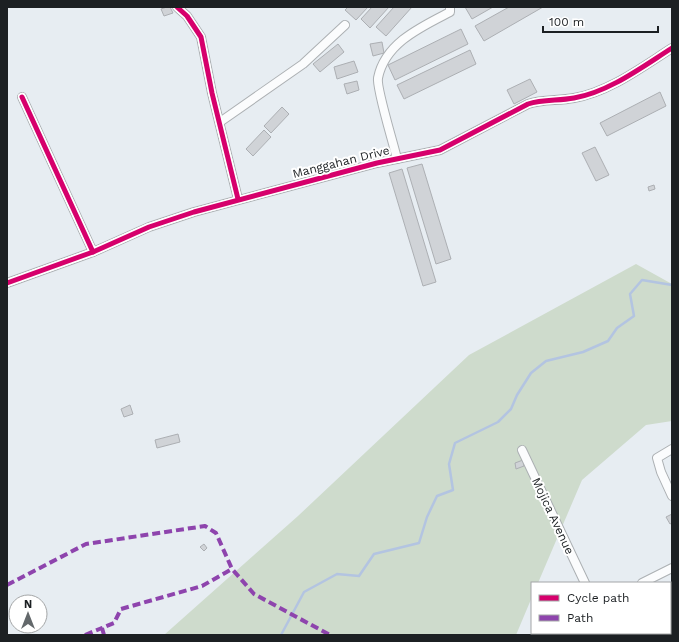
<svg xmlns="http://www.w3.org/2000/svg" width="679" height="642" viewBox="0 0 679 642" font-family="'Work Sans',sans-serif">
	<style>
		.green { fill: #cedbcc }
		.lines { fill: none; stroke-linecap: round; stroke-linejoin: round }
		.stream { stroke: #b3c4e1; stroke-width: 2.5 }
		.building { fill: #d0d3d7; stroke: #acafb3 }
		.minor-casing { stroke: #acb0b3; stroke-width: 10 }
		.minor { stroke: #fbfcfd; stroke-width: 8 }
		.quiet { stroke: #8e44ad; stroke-width: 4; stroke-dasharray: 8 4; stroke-linecap: butt }
		.cycleway-casing { stroke: #fff; stroke-width: 8 }
		.cycleway { stroke: #d6006c; stroke-width: 5 }
		.labels { text-anchor: middle; stroke-width: 4; stroke-linejoin: round; paint-order: stroke }
		.street-label { font-size: 12px; fill: #1c2023; stroke: #fff }
	</style>
	<rect width="100%" height="100%" fill="#e7edf2"/>
	<!-- green -->
	<path class="green" d="M636 264 672 284V421L646 425 582 480 538 583H532V597L516 635H164L298 516 469 355Z"/>
	<g class="lines">
		<!-- stream -->
		<path class="stream" d="M281 635 304 592 337 574 359 576 374 554 419 543 427 517 437 496 453 490 449 464 455 443 498 422 511 409 517 395 531 373 546 361 583 352 608 341 617 328 634 316 630 294 642 280 672 285"/>
	</g>
	<!-- building -->
	<g class="building">
		<path d="M167 7H170L173 13 164 16 161 9Z"/>
		<path d="M348 7H368L356 20 345 10Z"/>
		<path d="M372 7H389L370 28 361 19Z"/>
		<path d="M394 7H412L386 36 376 27Z"/>
		<path d="M465 7H493L472 19Z"/>
		<path d="M509 7H543L484 41 475 26Z"/>
		<path d="M461 29 468 44 395 80 388 65Z"/>
		<path d="M382 42 384 53 373 56 370 44Z"/>
		<path d="M338 44 344 52 320 72 313 64Z"/>
		<path d="M470 50 476 64 404 99 397 85Z"/>
		<path d="M354 61 358 72 337 79 334 67Z"/>
		<path d="M530 79 537 92 514 104 507 90Z"/>
		<path d="M357 81 359 90 347 94 344 84Z"/>
		<path d="M660 92 666 106 607 136 600 123Z"/>
		<path d="M282 107 289 114 271 133 264 126Z"/>
		<path d="M264 130 271 137 253 156 246 149Z"/>
		<path d="M595 147 609 175 596 181 582 153Z"/>
		<path d="M422 164 451 259 436 264 407 168Z"/>
		<path d="M402 169 436 282 423 286 389 173Z"/>
		<path d="M654 185 655 189 649 191 648 187Z"/>
		<path d="M130 405 133 414 124 417 121 409Z"/>
		<path d="M178 434 180 442 157 448 155 440Z"/>
		<path d="M523 460 524 466 516 469 515 463Z"/>
		<path d="M672 514V523L670 524 666 517Z"/>
		<path d="M204 544 207 548 204 551 200 547Z"/>
		<path d="M672 621V632H670V622Z"/>
		<path d="M593 633H604L605 635H594Z"/>
		<path d="M622 633H636L637 635H622Z"/>
		<path d="M640 633H667L658 635H641Z"/>
	</g>
	<g class="lines">
		<!-- minor casing -->
		<g class="minor-casing">
			<g id="minor">
				<path d="M177 7 187 16 201 37 212 93 238 199"/>
				<path d="M22 97 93 252"/>
				<path d="M220 122 303 64 345 25"/>
				<path d="M397 159C394 145 376 88 378 78 385 43 421 27 450 12V7"/>
				<path d="M7 283 93 252 149 227 194 212 377 163 440 150 528 104C543 99 558 101 574 98 609 92 642 67 672 48"/>
				<path d="M672 449 657 458 661 472 672 496"/>
				<path d="M522 450 585 583"/>
				<path d="M642 583 672 568"/>
				<path d="M609 633 610 635"/>
			</g>
		</g>
		<!-- minor -->
		<use href="#minor" class="minor"/>
		<!-- quiet -->
		<g class="quiet">
			<path d="M7 585 86 544 205 526 216 533 232 569 254 594 330 635"/>
			<path d="M85 635 102 628"/>
			<path d="M104 635 102 628 114 623 121 609 202 586 232 569"/>
		</g>
		<!-- cycleway casing -->
		<g class="cycleway-casing">
			<g id="cycleway">
				<path d="M177 7 187 16 201 37 212 93 238 199"/>
				<path d="M22 97 93 252"/>
				<path d="M7 283 93 252 149 227 194 212 377 163 440 150 528 104C543 99 558 101 574 98 609 92 642 67 672 48"/>
			</g>
		</g>
		<!-- cycleway -->
		<use href="#cycleway" class="cycleway"/>
	</g>
	<g class="labels">
		<!-- street labels -->
		<g class="street-label">
			<text transform="translate(341 162) rotate(-14)" y="4">Manggahan Drive</text>
			<text transform="translate(553 516) rotate(65)" y="4">Mojica Avenue</text>
		</g>
	</g>
	<!-- border -->
	<rect width="679" height="642" fill="none" stroke="#1c2023" stroke-width="16"/>
	<!-- legend -->
	<rect x="531" y="582" width="140" height="52" fill="#ffffff" stroke="#a4a6a7"/>
	<rect x="539" y="595" width="20" height="6" fill="#d6006c" stroke="#a4a6a7"/>
	<text x="567" y="602" font-size="12" fill="#1c2023">Cycle path</text>
	<rect x="539" y="615" width="20" height="6" fill="#8e44ad" stroke="#a4a6a7"/>
	<text x="567" y="622" font-size="12" fill="#1c2023">Path</text>
	<!-- north arrow -->
	<g transform="translate(28 614)"><circle r="19" fill="#ffffff" stroke="#a4a6a7"/>
	<path d="M0-3L7 15L0 10L-7 15Z" fill="#63686b"/>
	<text y="-6" font-size="11" font-weight="bold" text-anchor="middle" fill="#1c2023">N</text>
	</g>
	<!-- scale -->
	<path d="M543 26v6h115v-6" fill="none" stroke="#1c2023" stroke-width="2"/>
	<text x="549" y="26" font-size="12" fill="#1c2023" stroke="#ffffff" stroke-width="3" paint-order="stroke">100 m</text>
</svg>
